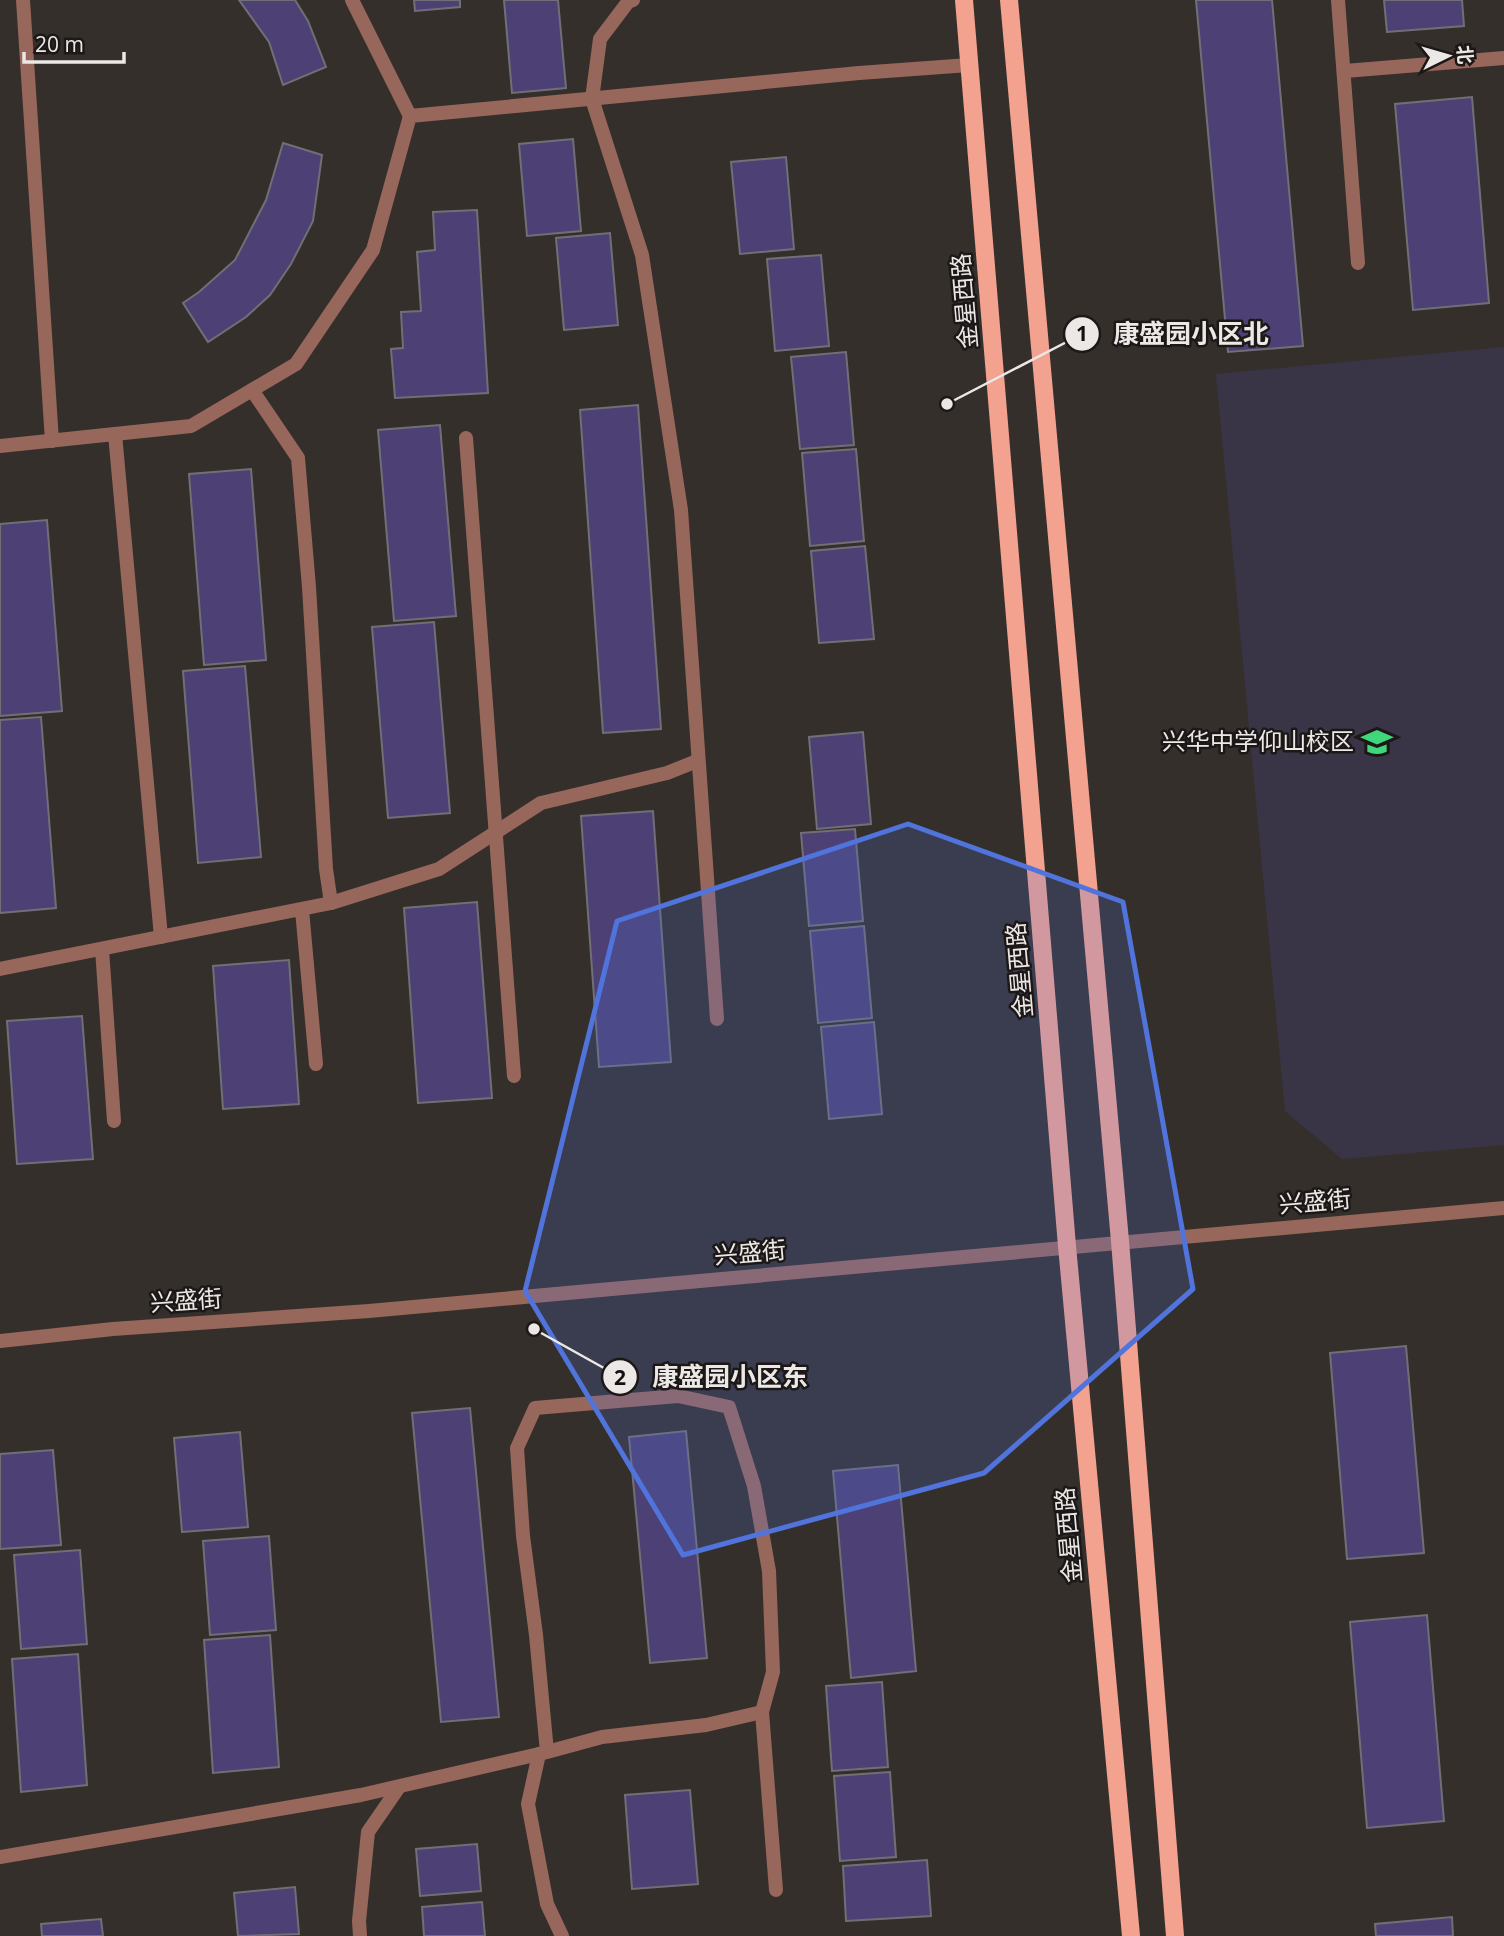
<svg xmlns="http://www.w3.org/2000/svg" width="1504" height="1936" viewBox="0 0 1504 1936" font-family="'Open Sans','Noto Sans SC',sans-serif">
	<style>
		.education { fill: #3a3546 }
		.building { fill: #4c4075; stroke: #706f75; stroke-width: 2 }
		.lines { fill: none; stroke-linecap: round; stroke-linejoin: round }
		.service { stroke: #98675c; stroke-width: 14 }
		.tertiary { stroke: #98675c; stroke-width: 14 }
		.primary { stroke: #f3a290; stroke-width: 18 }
		.marked { fill: #5174dc; fill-opacity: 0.2; stroke: #5174dc; stroke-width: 5; stroke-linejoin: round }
		.labels { text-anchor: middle; stroke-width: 5; stroke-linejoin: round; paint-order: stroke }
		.street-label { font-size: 24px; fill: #ece8e6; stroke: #1b1817 }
		.poi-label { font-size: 24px; fill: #ece8e6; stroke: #1b1817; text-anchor: end }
		.leader { fill: none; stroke: #ece8e6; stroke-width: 2.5 }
		.callout-dot { fill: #ece8e6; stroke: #1b1817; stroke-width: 2.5 }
		.mark-label { font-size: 21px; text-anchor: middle; font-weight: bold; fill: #111 }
		.callout-label { font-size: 26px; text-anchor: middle; font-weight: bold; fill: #ece8e6; stroke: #1b1817; stroke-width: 5; stroke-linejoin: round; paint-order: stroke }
	</style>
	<rect width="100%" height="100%" fill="#352f2c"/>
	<!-- education -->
	<path class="education" d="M1504 347V1145L1342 1159 1285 1111 1216 374Z"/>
	<!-- building -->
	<g class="building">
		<path d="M239 0H295L308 21 326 67 283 85 269 42Z"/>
		<path d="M414 0H460V7L415 11Z"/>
		<path d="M504 0H558L566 88 512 93Z"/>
		<path d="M1196 0H1272L1303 346 1228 352Z"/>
		<path d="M1384 0H1462L1464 26 1387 32Z"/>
		<path d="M1472 97 1489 303 1413 310 1395 104Z"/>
		<path d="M573 139 581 231 527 236 519 144Z"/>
		<path d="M283 143 322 155 313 221 291 264 270 295 246 317 208 342 183 303 199 292 235 260 266 200Z"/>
		<path d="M786 157 794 249 740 254 731 162Z"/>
		<path d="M477 210 488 393 395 398 391 349 403 348 401 312 421 311 417 252 435 250 433 212Z"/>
		<path d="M610 233 618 325 564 330 556 238Z"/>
		<path d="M821 255 829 346 775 351 767 259Z"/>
		<path d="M846 352 854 445 800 449 791 357Z"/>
		<path d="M638 405 661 729 603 733 580 410Z"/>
		<path d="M440 425 456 616 394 621 378 430Z"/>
		<path d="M856 449 864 541 810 546 802 453Z"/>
		<path d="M251 469 266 660 204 665 189 474Z"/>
		<path d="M47 520 62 711 0 716V524Z"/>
		<path d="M865 546 874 639 819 643 811 551Z"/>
		<path d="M434 622 450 813 388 818 372 627Z"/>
		<path d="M245 666 261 857 198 863 183 671Z"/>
		<path d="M41 717 56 908 0 913V720Z"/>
		<path d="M863 732 871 824 817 829 809 737Z"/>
		<path d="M653 811 671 1062 599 1067 581 816Z"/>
		<path d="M855 829 863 921 809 926 801 833Z"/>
		<path d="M477 902 492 1098 418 1103 404 908Z"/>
		<path d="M864 926 872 1018 818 1023 810 931Z"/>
		<path d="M289 960 299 1104 223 1109 213 966Z"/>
		<path d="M82 1016 93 1159 17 1164 7 1021Z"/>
		<path d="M874 1022 882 1114 829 1119 821 1027Z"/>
		<path d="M1406 1346 1424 1553 1347 1559 1330 1353Z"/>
		<path d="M470 1408 499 1717 441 1722 412 1413Z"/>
		<path d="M686 1431 707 1658 650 1663 629 1437Z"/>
		<path d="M240 1432 248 1527 182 1532 174 1438Z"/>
		<path d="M53 1450 61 1545 0 1549V1454Z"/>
		<path d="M898 1465 916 1671 851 1678 833 1471Z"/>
		<path d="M269 1536 276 1630 210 1635 203 1541Z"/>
		<path d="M80 1550 87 1644 21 1649 14 1555Z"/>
		<path d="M1427 1615 1444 1821 1367 1828 1350 1622Z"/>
		<path d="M270 1635 279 1767 213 1773 204 1640Z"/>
		<path d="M78 1654 87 1785 21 1792 12 1659Z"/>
		<path d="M882 1682 888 1767 832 1771 826 1686Z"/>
		<path d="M890 1772 896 1857 840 1861 834 1776Z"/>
		<path d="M690 1790 698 1884 632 1889 625 1795Z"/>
		<path d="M477 1844 481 1891 420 1896 416 1849Z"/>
		<path d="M927 1860 931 1916 846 1921 843 1866Z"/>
		<path d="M295 1887 299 1934 238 1936 234 1893Z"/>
		<path d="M482 1902 485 1936H424L422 1907Z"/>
		<path d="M1452 1917 1453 1936H1376L1375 1924Z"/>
		<path d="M101 1919 103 1936H42L41 1924Z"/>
	</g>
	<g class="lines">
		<!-- service -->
		<g class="service">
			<path d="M23 0 52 441"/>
			<path d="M352 0 410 116"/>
			<path d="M633 0 628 2 600 39 592 99 642 255 681 510 717 1019"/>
			<path d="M1338 0 1358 263"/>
			<path d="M1345 71 1504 58"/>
			<path d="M252 390 298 458 309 587 326 869 331 903"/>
			<path d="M115 434 161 937"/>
			<path d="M466 438 514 1076"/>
			<path d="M0 446 191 426 296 364 373 250 410 116 859 73 969 65"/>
			<path d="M302 910 316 1064"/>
			<path d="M102 949 114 1121"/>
			<path d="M0 969 331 903 439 869 541 803 667 773 697 761"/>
			<path d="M762 1712 776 1890"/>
			<path d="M547 1752 536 1635 523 1536 517 1448 535 1408 678 1396 729 1407 754 1486 769 1571 773 1672 762 1712 706 1725 602 1737 547 1752 539 1754 528 1804 547 1904 562 1936"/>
			<path d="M0 1857 361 1795 539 1754"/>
			<path d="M360 1936 359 1921 368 1832 399 1787"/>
		</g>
		<!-- tertiary -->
		<path class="tertiary" d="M0 1341 113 1329 369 1311 1504 1208"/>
		<!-- primary -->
		<g class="primary">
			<path d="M964 0 1067 1246 1131 1936"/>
			<path d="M1009 0 1120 1241 1175 1936"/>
		</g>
	</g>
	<!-- marked area -->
	<path class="marked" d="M908 824 1123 902 1193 1289 984 1473 683 1555 525 1291 617 921Z"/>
	<!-- icons -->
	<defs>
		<g id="school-bare" transform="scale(2.415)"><path d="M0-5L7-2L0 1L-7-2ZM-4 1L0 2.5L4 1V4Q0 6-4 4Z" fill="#40d77c" stroke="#1b1817" stroke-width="2.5" paint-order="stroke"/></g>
	</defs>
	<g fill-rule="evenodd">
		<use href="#school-bare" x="1377" y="742"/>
	</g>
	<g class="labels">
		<!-- street labels -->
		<g class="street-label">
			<text transform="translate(965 301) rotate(-95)" y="8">金星西路</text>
			<text transform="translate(1020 970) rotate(-95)" y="8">金星西路</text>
			<text transform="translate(1315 1202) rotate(-5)" y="8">兴盛街</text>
			<text transform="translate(750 1253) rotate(-5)" y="8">兴盛街</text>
			<text transform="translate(186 1301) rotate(-4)" y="8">兴盛街</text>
			<text transform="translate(1069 1535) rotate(-95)" y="8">金星西路</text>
		</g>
		<!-- poi labels -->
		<g class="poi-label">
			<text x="1354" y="750">兴华中学仰山校区</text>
		</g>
	</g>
	<!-- callouts -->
	<path class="leader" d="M947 404L1082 334M534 1329L620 1377"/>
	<g class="callout-dot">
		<circle cx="947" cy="404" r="7"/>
		<circle cx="534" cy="1329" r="7"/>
		<circle cx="1082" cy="334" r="18"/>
		<circle cx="620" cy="1377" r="18"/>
	</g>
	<g class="mark-label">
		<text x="1082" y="341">1</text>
		<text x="620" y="1385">2</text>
	</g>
	<g class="callout-label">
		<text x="1191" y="343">康盛园小区北</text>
		<text x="730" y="1386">康盛园小区东</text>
	</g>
	<!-- north arrow -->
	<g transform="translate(1448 56) rotate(85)" stroke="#1b1817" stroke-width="5" paint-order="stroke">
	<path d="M0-5L12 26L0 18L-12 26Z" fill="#ece8e6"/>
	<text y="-10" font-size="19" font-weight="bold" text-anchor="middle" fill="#ece8e6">北</text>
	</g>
	<!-- scale -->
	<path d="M24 52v10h100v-10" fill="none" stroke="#ece8e6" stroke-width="3.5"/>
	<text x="35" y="52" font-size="21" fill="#ece8e6" stroke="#1b1817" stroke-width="5" paint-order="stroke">20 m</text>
</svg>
